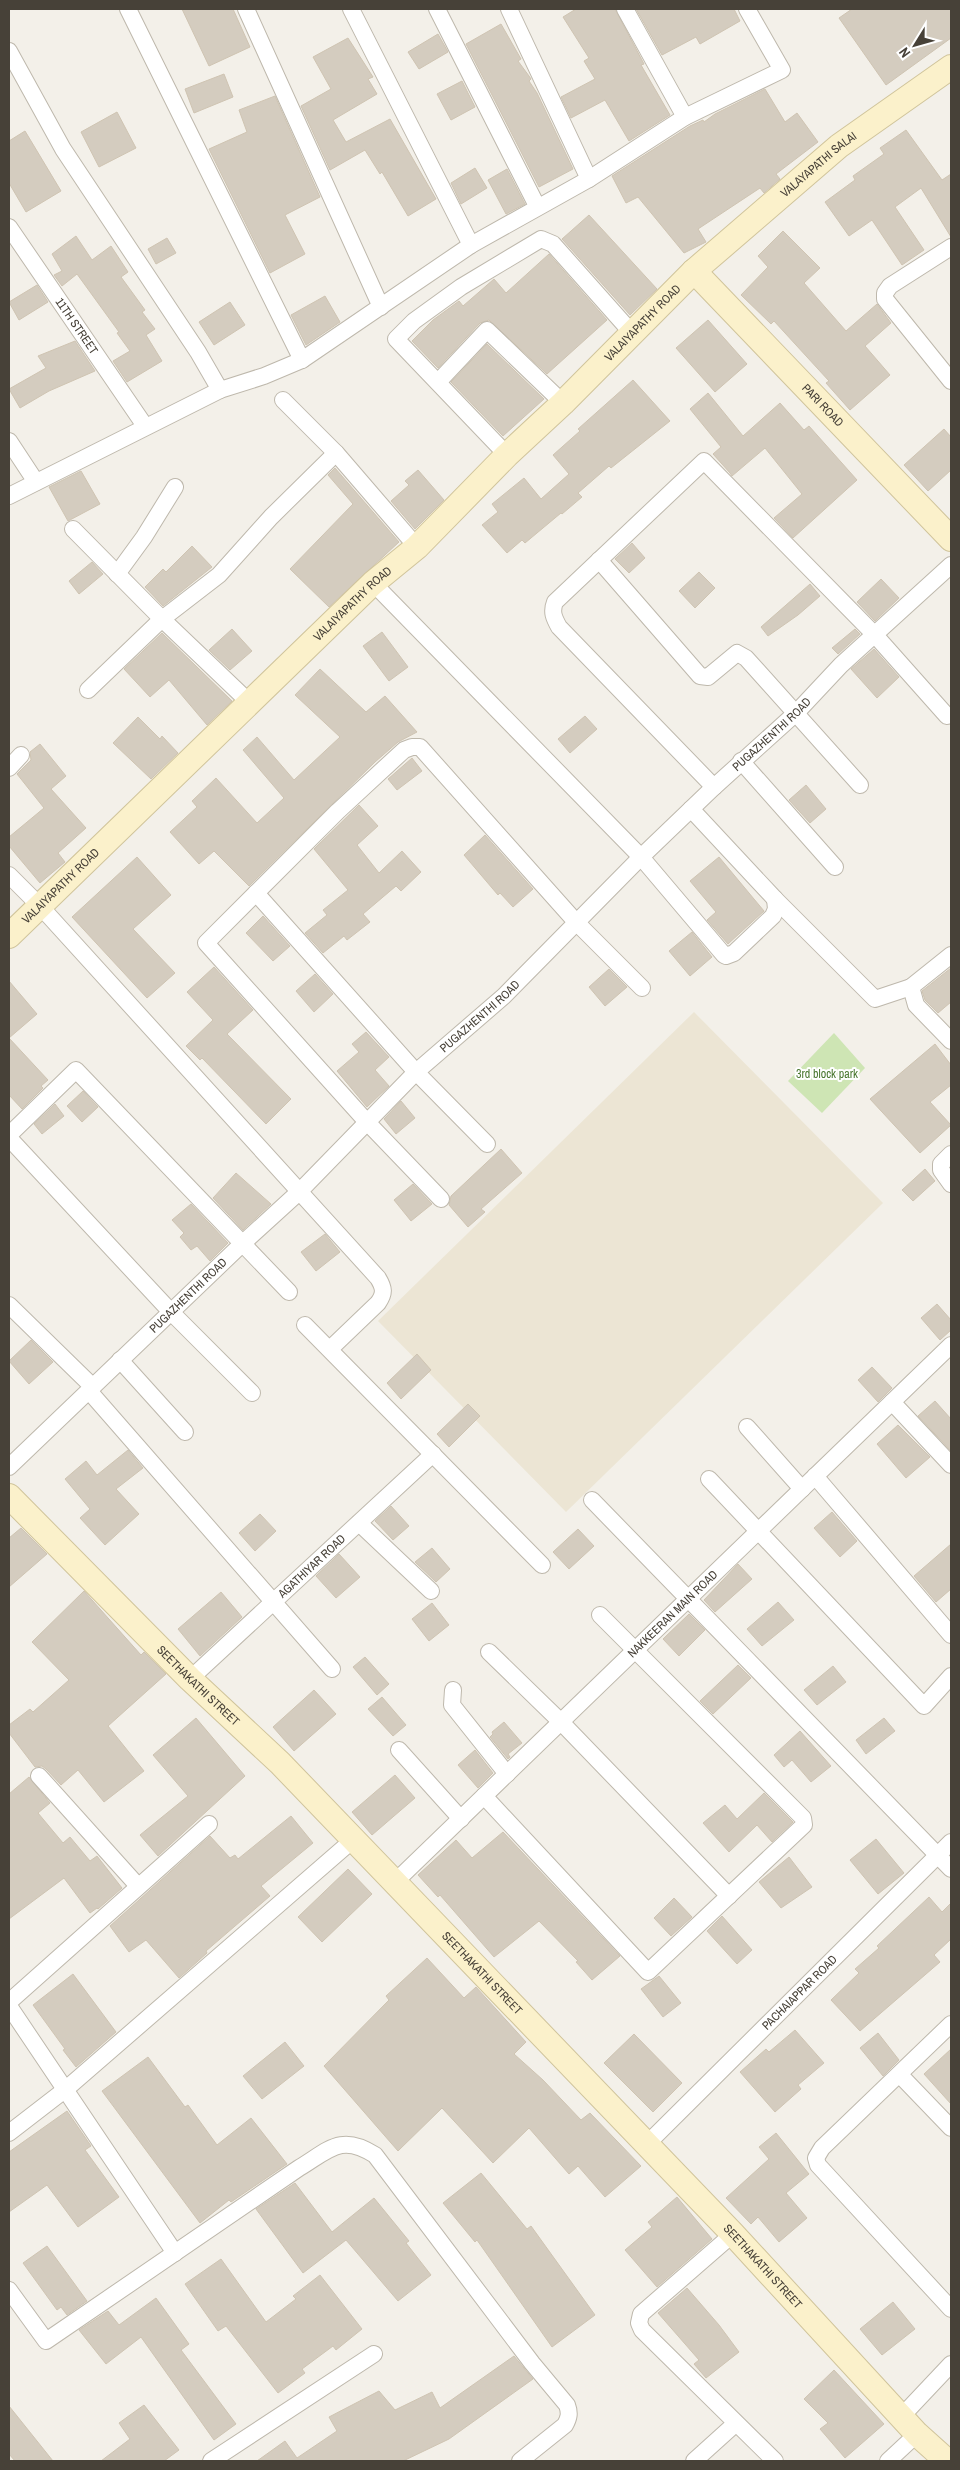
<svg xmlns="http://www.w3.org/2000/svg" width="960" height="2470" viewBox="0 0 960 2470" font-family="'Archivo Narrow',sans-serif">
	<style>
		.education { fill: #ece5d4 }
		.green { fill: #cee5b4 }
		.building { fill: #d4ccbf; stroke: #cfc4b2 }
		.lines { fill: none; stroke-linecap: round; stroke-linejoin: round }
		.street-casing { stroke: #beb8ac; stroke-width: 18 }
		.secondary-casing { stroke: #d0c49b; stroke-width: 26 }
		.street { stroke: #fff; stroke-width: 16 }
		.secondary { stroke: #fbf1cb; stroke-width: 24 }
		.labels { text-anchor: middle; stroke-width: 4; stroke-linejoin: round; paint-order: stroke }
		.street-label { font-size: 12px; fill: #474138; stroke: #fff }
		.park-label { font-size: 12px; fill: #48762e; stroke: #fff }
	</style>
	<rect width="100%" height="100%" fill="#f3f0e9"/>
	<!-- education -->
	<path class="education" d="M694 1012 883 1203 566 1512 378 1321Z"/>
	<!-- green -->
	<path class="green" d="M834 1033 865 1068 822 1113 788 1081Z"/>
	<!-- building -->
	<g class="building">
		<path d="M182 9H233L250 47 209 66Z"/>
		<path d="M576 9H615L644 64 641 65 670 115 629 141 605 100 571 118 561 97 595 79 584 61 589 58 563 17Z"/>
		<path d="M636 9H734L740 21 700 44 696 37 662 55Z"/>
		<path d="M852 9H951V38L886 85 839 18Z"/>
		<path d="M501 24 521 59 518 61 529 76 531 79 529 81 537 93 573 169 539 187 466 44Z"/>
		<path d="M438 34 448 52 419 69 408 52Z"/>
		<path d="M348 38 373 77 368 79 377 94 333 120 346 142 390 119 436 199 408 216 382 172 380 174 365 150 330 170 301 106 331 89 313 57Z"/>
		<path d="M224 74 233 97 194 113 185 89Z"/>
		<path d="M462 81 475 107 451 120 437 94Z"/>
		<path d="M765 89 785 122 797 113 818 142 776 174 780 179 764 193 760 188 698 229 706 242 684 253 638 197 626 203 612 176 690 126 703 120 704 122 715 114Z"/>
		<path d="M275 96 320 197 285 215 305 254 270 273 209 149 247 132 239 110Z"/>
		<path d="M117 112 136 148 99 167 81 132Z"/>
		<path d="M906 130 942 180 951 174V237L921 188 895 207 924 250 902 265 872 220 849 236 825 202 855 180 853 176 884 154 880 148Z"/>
		<path d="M25 131 61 191 26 212 9 183V141Z"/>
		<path d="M475 168 487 188 461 204 451 183Z"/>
		<path d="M507 169 525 204 506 214 488 180Z"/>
		<path d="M589 215 657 289 630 315 562 239Z"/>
		<path d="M783 231 820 268 804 283 846 331 877 304 891 323 865 346 890 375 850 410 826 383 829 381 774 321 771 324 741 295 768 267 758 256Z"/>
		<path d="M76 236 92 260 111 246 128 272 121 277 145 310 142 312 155 329 146 335 162 361 127 382 113 361 130 351 117 333 119 332 77 274 62 286 54 275 62 271 52 254Z"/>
		<path d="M167 238 176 253 156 264 148 249Z"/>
		<path d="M549 254 607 320 547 374 489 320 480 323 438 368 412 341 433 320 459 301 463 306 494 279 506 293Z"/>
		<path d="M37 285 48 302 19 320 9 302Z"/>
		<path d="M325 296 340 322 306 345 291 315Z"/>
		<path d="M230 302 245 325 214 345 199 322Z"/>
		<path d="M708 320 747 364 715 392 676 348Z"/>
		<path d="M75 341 95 371 49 391 20 408 9 389 46 368 38 356Z"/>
		<path d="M487 344 544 399 503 436 451 382Z"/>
		<path d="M633 380 670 421 611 468 609 466 578 493 582 497 562 514 561 513 525 543 522 540 507 553 482 525 498 512 492 504 524 478 541 499 569 474 553 455 580 431 578 429Z"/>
		<path d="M708 393 743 436 780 403 804 430 809 426 857 480 793 538 774 518 802 494 765 448 732 476 730 473 713 454 721 447 690 409Z"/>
		<path d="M944 429 951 437V470L928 491 904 465Z"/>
		<path d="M335 468 399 542 329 607 290 569 353 504 328 475Z"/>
		<path d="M418 470 444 500 415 529 391 501 409 485 405 481Z"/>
		<path d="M81 471 100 504 68 521 49 487Z"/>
		<path d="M632 543 645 558 629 573 615 559Z"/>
		<path d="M192 546 212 567 163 606 145 587 163 569 166 572Z"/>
		<path d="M92 562 103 574 79 594 69 581Z"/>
		<path d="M699 572 715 588 695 608 679 591Z"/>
		<path d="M881 579 899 598 875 621 857 602Z"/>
		<path d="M810 584 820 596 798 615 768 636 761 627Z"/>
		<path d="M232 629 252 651 230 670 209 650Z"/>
		<path d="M855 629 860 634 838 654 832 648Z"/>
		<path d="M382 632 408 667 389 681 363 646Z"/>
		<path d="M162 633 232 701 207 725 169 680 150 697 124 669Z"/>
		<path d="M874 649 899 677 877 698 851 669Z"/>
		<path d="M320 669 366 712 385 696 417 732 398 742 375 762 249 886 214 851 199 864 170 832 197 807 192 801 216 778 257 823 284 798 243 750 257 737 294 780 340 737 295 695Z"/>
		<path d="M585 716 597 729 570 753 558 739Z"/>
		<path d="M138 717 160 739 162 736 178 753 151 779 113 743Z"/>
		<path d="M40 744 66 776 51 789 86 828 58 853 65 862 40 883 9 846V837L44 808 17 774 31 760 30 752Z"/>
		<path d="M412 758 422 771 397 790 388 779Z"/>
		<path d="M806 785 826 809 810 823 789 800Z"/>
		<path d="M359 805 378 826 357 845 379 873 402 851 421 872 401 891 396 886 363 914 370 922 347 940 344 936 323 953 305 933 327 915 323 910 348 890 314 849Z"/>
		<path d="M485 835 533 889 513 907 500 893 498 895 464 855Z"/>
		<path d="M137 857 171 895 133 929 175 973 147 998 72 917Z"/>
		<path d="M719 857 764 911 728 944 707 920 716 912 690 881Z"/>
		<path d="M263 916 290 946 273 961 246 933Z"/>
		<path d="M692 932 712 957 690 976 669 951Z"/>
		<path d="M214 967 253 1010 227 1034 291 1099 266 1124 202 1058 200 1060 186 1046 213 1020 187 992Z"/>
		<path d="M951 968V1002L938 1013 925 1000 922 991Z"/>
		<path d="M609 969 627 987 605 1006 589 987Z"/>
		<path d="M315 974 333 994 314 1012 296 991Z"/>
		<path d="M9 981 37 1014 9 1038 48 1080 41 1086 43 1088 22 1109 9 1095Z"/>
		<path d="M366 1032 389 1057 375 1070 389 1086 367 1107 337 1071 359 1052 352 1044Z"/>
		<path d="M935 1044 951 1065V1085L930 1102 951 1125 920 1153 870 1099Z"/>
		<path d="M83 1091 98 1107 82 1122 67 1106Z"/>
		<path d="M401 1101 415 1118 396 1134 384 1119Z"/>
		<path d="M55 1104 64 1116 42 1134 34 1124Z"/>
		<path d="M501 1149 522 1173 481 1209 485 1212 468 1227 449 1205 451 1196Z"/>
		<path d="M925 1169 935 1181 913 1201 902 1190Z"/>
		<path d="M236 1173 271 1204 243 1230 213 1198Z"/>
		<path d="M413 1184 432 1204 411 1221 394 1200Z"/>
		<path d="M191 1204 228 1243 210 1261 197 1246 191 1250 180 1237 184 1233 172 1220Z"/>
		<path d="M325 1234 340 1252 316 1271 301 1252Z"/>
		<path d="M937 1304 951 1320V1330L940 1340 921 1318Z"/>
		<path d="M31 1340 53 1362 29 1384 9 1361Z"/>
		<path d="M417 1354 431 1370 401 1399 387 1383Z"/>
		<path d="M872 1367 892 1388 878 1402 858 1380Z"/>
		<path d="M935 1401 951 1419V1451L918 1416Z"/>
		<path d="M468 1404 480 1416 449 1447 437 1434Z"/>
		<path d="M898 1425 930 1457 906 1478 877 1444Z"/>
		<path d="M128 1450 143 1468 116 1489 139 1514 105 1545 80 1518 90 1509 65 1479 86 1461 97 1475Z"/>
		<path d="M391 1506 409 1526 393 1540 375 1521Z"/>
		<path d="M832 1512 857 1541 840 1557 814 1528Z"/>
		<path d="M260 1514 276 1531 255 1551 239 1533Z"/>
		<path d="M21 1528 47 1554 9 1587V1538Z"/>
		<path d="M578 1529 594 1546 569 1569 553 1552Z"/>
		<path d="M951 1544V1589L936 1602 914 1576Z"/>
		<path d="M432 1548 450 1569 436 1582 415 1562Z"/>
		<path d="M339 1554 360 1577 336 1598 316 1576Z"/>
		<path d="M738 1564 752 1579 715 1612 704 1600Z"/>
		<path d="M84 1591 141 1655 144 1652 166 1674 108 1726 144 1771 104 1802 78 1770 61 1785 46 1769 42 1766 35 1767 9 1733V1725L30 1709 33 1712 69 1680 32 1642Z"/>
		<path d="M221 1592 242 1617 200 1656 178 1629Z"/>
		<path d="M778 1602 794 1620 762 1646 747 1629Z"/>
		<path d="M432 1603 449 1625 429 1641 412 1619Z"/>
		<path d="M689 1614 705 1630 679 1656 663 1639Z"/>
		<path d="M365 1657 389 1684 377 1695 353 1667Z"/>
		<path d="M738 1665 751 1678 713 1714 700 1701Z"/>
		<path d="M833 1666 846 1682 817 1705 804 1690Z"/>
		<path d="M314 1690 336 1714 294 1751 273 1727Z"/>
		<path d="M382 1697 406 1725 393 1736 368 1709Z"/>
		<path d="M196 1718 245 1776 158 1856 140 1835 188 1796 153 1755Z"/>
		<path d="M884 1718 895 1731 866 1754 856 1740Z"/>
		<path d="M504 1722 522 1743 508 1754 510 1757 508 1759 490 1737 493 1734 492 1732Z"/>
		<path d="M800 1731 831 1766 811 1782 792 1760 784 1767 774 1755Z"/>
		<path d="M475 1750 493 1773 478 1788 458 1765Z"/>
		<path d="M395 1775 415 1798 372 1835 352 1812Z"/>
		<path d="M29 1777 50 1803 38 1813 63 1843 70 1837 90 1861 97 1856 122 1888 98 1909 97 1908 90 1913 64 1878 9 1919V1794Z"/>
		<path d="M764 1793 793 1822 772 1842 757 1825 729 1852 703 1823 725 1805 737 1819Z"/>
		<path d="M291 1816 313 1843 261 1886 270 1896 206 1951 207 1953 179 1978 146 1940 129 1952 110 1926 210 1836 230 1858 235 1855 238 1859Z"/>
		<path d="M503 1832 620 1956 592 1980 576 1962 578 1961 539 1921 494 1957 440 1895 438 1897 418 1875 456 1840 472 1858Z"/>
		<path d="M876 1839 904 1873 878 1894 850 1860Z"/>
		<path d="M789 1857 812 1887 781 1908 759 1882Z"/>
		<path d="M348 1869 372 1894 322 1942 298 1917Z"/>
		<path d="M929 1897 942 1912 951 1903V1939L934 1955 940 1962 860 2031 831 2000 859 1973 855 1969 879 1948 877 1946Z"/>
		<path d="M674 1898 692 1917 671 1936 654 1918Z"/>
		<path d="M722 1916 752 1950 737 1964 707 1931Z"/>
		<path d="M427 1958 464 1998 476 1987 526 2042 514 2054 543 2080 581 2120 590 2113 641 2166 605 2197 578 2166 569 2174 529 2128 493 2163 442 2108 398 2151 324 2066 389 2000 386 1996Z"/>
		<path d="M73 1974 116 2032 76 2067 63 2050 65 2049 33 2005Z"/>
		<path d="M659 1976 681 2003 663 2017 641 1989Z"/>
		<path d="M795 2030 824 2063 798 2085 801 2089 775 2112 740 2072 766 2049 769 2052Z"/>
		<path d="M878 2033 899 2060 883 2076 860 2048Z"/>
		<path d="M634 2034 682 2083 653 2112 604 2063Z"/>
		<path d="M285 2042 304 2066 262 2099 243 2076Z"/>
		<path d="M951 2049V2104L924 2074Z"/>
		<path d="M148 2057 185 2107 188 2105 217 2145 251 2118 287 2164 231 2202 229 2200 200 2223 102 2091Z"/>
		<path d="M67 2111 91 2146 85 2150 119 2197 78 2227 47 2185 9 2212V2152Z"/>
		<path d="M776 2133 809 2174 786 2193 807 2218 779 2242 758 2217 751 2224 726 2198 769 2159 759 2147Z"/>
		<path d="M481 2173 527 2229 531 2226 595 2315 552 2347 477 2240 475 2242 443 2203Z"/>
		<path d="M295 2183 332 2232 374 2198 409 2241 406 2243 431 2275 398 2301 346 2240 303 2273 256 2209Z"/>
		<path d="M677 2197 712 2239 657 2287 625 2250 652 2227 648 2222Z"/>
		<path d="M47 2246 87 2301 67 2315 61 2307 57 2310 23 2263Z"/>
		<path d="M221 2259 266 2322 296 2299 293 2296 320 2275 362 2329 336 2350 333 2346 302 2369 305 2373 278 2393 226 2326 218 2331 185 2284Z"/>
		<path d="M687 2288 719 2325 739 2352 706 2378 694 2364 699 2360 658 2313Z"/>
		<path d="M156 2298 189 2344 181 2350 236 2424 214 2440 141 2337 106 2364 79 2330 108 2311 119 2325Z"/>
		<path d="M893 2302 915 2329 882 2355 860 2329Z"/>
		<path d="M514 2356 533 2379 449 2439 403 2461H257L285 2441 297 2458 337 2431 329 2417 379 2391 395 2410 432 2392 440 2408Z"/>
		<path d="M834 2370 884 2424 845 2458 820 2429 828 2423 804 2399Z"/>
		<path d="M144 2405 179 2450 164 2461H101L130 2439 119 2423Z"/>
		<path d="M9 2406 53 2461H15L9 2454Z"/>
	</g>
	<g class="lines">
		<!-- street casing -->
		<g class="street-casing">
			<g id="street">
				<path d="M128 9 302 360"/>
				<path d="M246 9 381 307"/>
				<path d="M351 9 471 245"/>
				<path d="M437 9 537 206"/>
				<path d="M509 9 589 179"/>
				<path d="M625 9 685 117"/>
				<path d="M9 51 63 149 198 352 220 390"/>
				<path id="s1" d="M9 227 145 426"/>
				<path d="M951 247 890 286 885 293V299L951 381"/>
				<path d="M439 381 487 330 563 403"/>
				<path d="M283 400 336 453 417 547"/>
				<path d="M9 441 36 482"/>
				<path d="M507 455 396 339 414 321 461 287 541 239 553 244 632 333"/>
				<path d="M9 496 220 390 264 376 302 360 471 245 589 179 685 117 782 70 747 9"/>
				<path d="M73 529 162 619 250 703"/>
				<path d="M599 560 700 676 708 677 737 653 746 658 860 785"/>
				<path d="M117 574 144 537 175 487"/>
				<path d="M373 583 641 857 724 955 726 956 734 953 773 916 776 909 775 899"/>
				<path d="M88 690 162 619 219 575 271 517 336 453"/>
				<path d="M741 761 835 867"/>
				<path d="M9 768 21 755"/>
				<path d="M714 787 559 627C554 618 551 612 555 602L704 461 875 635 947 716"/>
				<path d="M691 809 775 899 875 999 911 987"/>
				<path d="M9 875 41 907 378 1278C384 1288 385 1293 378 1303L330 1349"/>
				<path d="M256 893 416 1072 487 1144"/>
				<path d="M951 955 911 987 916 1005 951 1041"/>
				<path d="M9 1135 76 1070 289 1292"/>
				<path d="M9 1138 171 1312 252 1393"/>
				<path d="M951 1154 941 1164V1170L951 1184"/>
				<path d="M441 1199 366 1121 206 943 338 811 404 750 412 747H420L576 922 642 988"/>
				<path d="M9 1305 93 1387"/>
				<path d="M305 1325 542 1565"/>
				<path d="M120 1360 185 1432"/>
				<path d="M89 1391 332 1669"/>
				<path d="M892 1402 951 1465"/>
				<path d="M747 1427 802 1489"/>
				<path id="s2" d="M9 1467 243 1243 299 1192 416 1072 504 996 641 857 714 787 796 713 841 665 951 565"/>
				<path d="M815 1476 951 1635"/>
				<path d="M709 1479 924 1706 951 1676"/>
				<path d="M592 1500 951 1869"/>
				<path d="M359 1523 431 1591"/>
				<path d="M489 1652 561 1722 729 1896"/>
				<path id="s3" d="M190 1679 433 1454"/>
				<path d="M453 1690 452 1705 507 1774"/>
				<path d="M399 1750 461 1819"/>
				<path d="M39 1776 138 1886"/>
				<path d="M484 1796 648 1972 804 1825 803 1818 600 1615"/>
				<path id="s4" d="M395 1882 951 1345"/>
				<path d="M9 2002 209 1824"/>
				<path d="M9 2006 175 2253"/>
				<path d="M951 2024 822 2148 816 2158 818 2165 951 2309"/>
				<path d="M900 2075 951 2128"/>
				<path d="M9 2133 66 2089 354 1839"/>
				<path id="s5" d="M647 2144 951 1842"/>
				<path d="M733 2234 641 2314 639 2323 642 2330 775 2461"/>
				<path d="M9 2290 46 2341 299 2168C329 2150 341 2133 375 2155L532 2363 567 2405C570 2413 569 2418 565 2425L520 2461"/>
				<path d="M901 2417 951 2364"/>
				<path d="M211 2461 374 2354"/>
				<path d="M694 2461 735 2424"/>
				<path d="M888 2461 917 2434"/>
			</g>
		</g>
		<!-- secondary casing -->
		<g class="secondary-casing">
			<g id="secondary">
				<path id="s6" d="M694 271 951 539"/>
				<path id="s7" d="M9 936 373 583 417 547 507 455 563 403 694 271 839 146 951 67"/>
				<path id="s8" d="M9 1496 190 1679 280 1763 733 2234 917 2434 947 2461"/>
			</g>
		</g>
		<!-- street -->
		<use href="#street" class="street"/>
		<!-- secondary -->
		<use href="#secondary" class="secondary"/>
	</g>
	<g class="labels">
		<!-- street labels -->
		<g class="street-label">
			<text dy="4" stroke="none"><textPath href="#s7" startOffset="1119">VALAYAPATHI SALAI</textPath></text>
			<text dy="4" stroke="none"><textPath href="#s7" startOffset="882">VALAIYAPATHY ROAD</textPath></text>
			<text dy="4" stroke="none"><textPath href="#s1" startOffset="120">11TH STREET</textPath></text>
			<text dy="4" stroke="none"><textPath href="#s6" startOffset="186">PARI ROAD</textPath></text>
			<text dy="4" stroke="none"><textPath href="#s7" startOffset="478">VALAIYAPATHY ROAD</textPath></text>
			<text dy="4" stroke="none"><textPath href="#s2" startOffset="1058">PUGAZHENTHI ROAD</textPath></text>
			<text dy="4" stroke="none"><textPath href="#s7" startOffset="72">VALAIYAPATHY ROAD</textPath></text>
			<text dy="4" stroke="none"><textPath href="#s2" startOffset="652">PUGAZHENTHI ROAD</textPath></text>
			<text dy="4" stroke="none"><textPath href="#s2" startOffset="248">PUGAZHENTHI ROAD</textPath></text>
			<text dy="4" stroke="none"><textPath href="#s3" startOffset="166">AGATHIYAR ROAD</textPath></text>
			<text dy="4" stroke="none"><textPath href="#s4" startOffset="386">NAKKEERAN MAIN ROAD</textPath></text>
			<text dy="4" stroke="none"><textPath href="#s8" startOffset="268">SEETHAKATHI STREET</textPath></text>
			<text dy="4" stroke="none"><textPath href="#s8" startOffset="672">SEETHAKATHI STREET</textPath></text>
			<text dy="4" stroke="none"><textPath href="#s5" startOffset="215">PACHAIAPPAR ROAD</textPath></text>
			<text dy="4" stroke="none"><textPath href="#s8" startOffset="1078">SEETHAKATHI STREET</textPath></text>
		</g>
		<!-- park labels -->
		<g class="park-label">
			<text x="827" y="1078">3rd block park</text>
		</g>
	</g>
	<!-- border -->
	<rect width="960" height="2470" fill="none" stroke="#474138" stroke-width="20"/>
	<!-- north arrow -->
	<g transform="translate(915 45) rotate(233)" stroke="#ffffff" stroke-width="4" paint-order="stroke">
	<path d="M0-4L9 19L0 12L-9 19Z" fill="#474138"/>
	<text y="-8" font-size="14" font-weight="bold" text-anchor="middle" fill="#474138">N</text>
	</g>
</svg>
